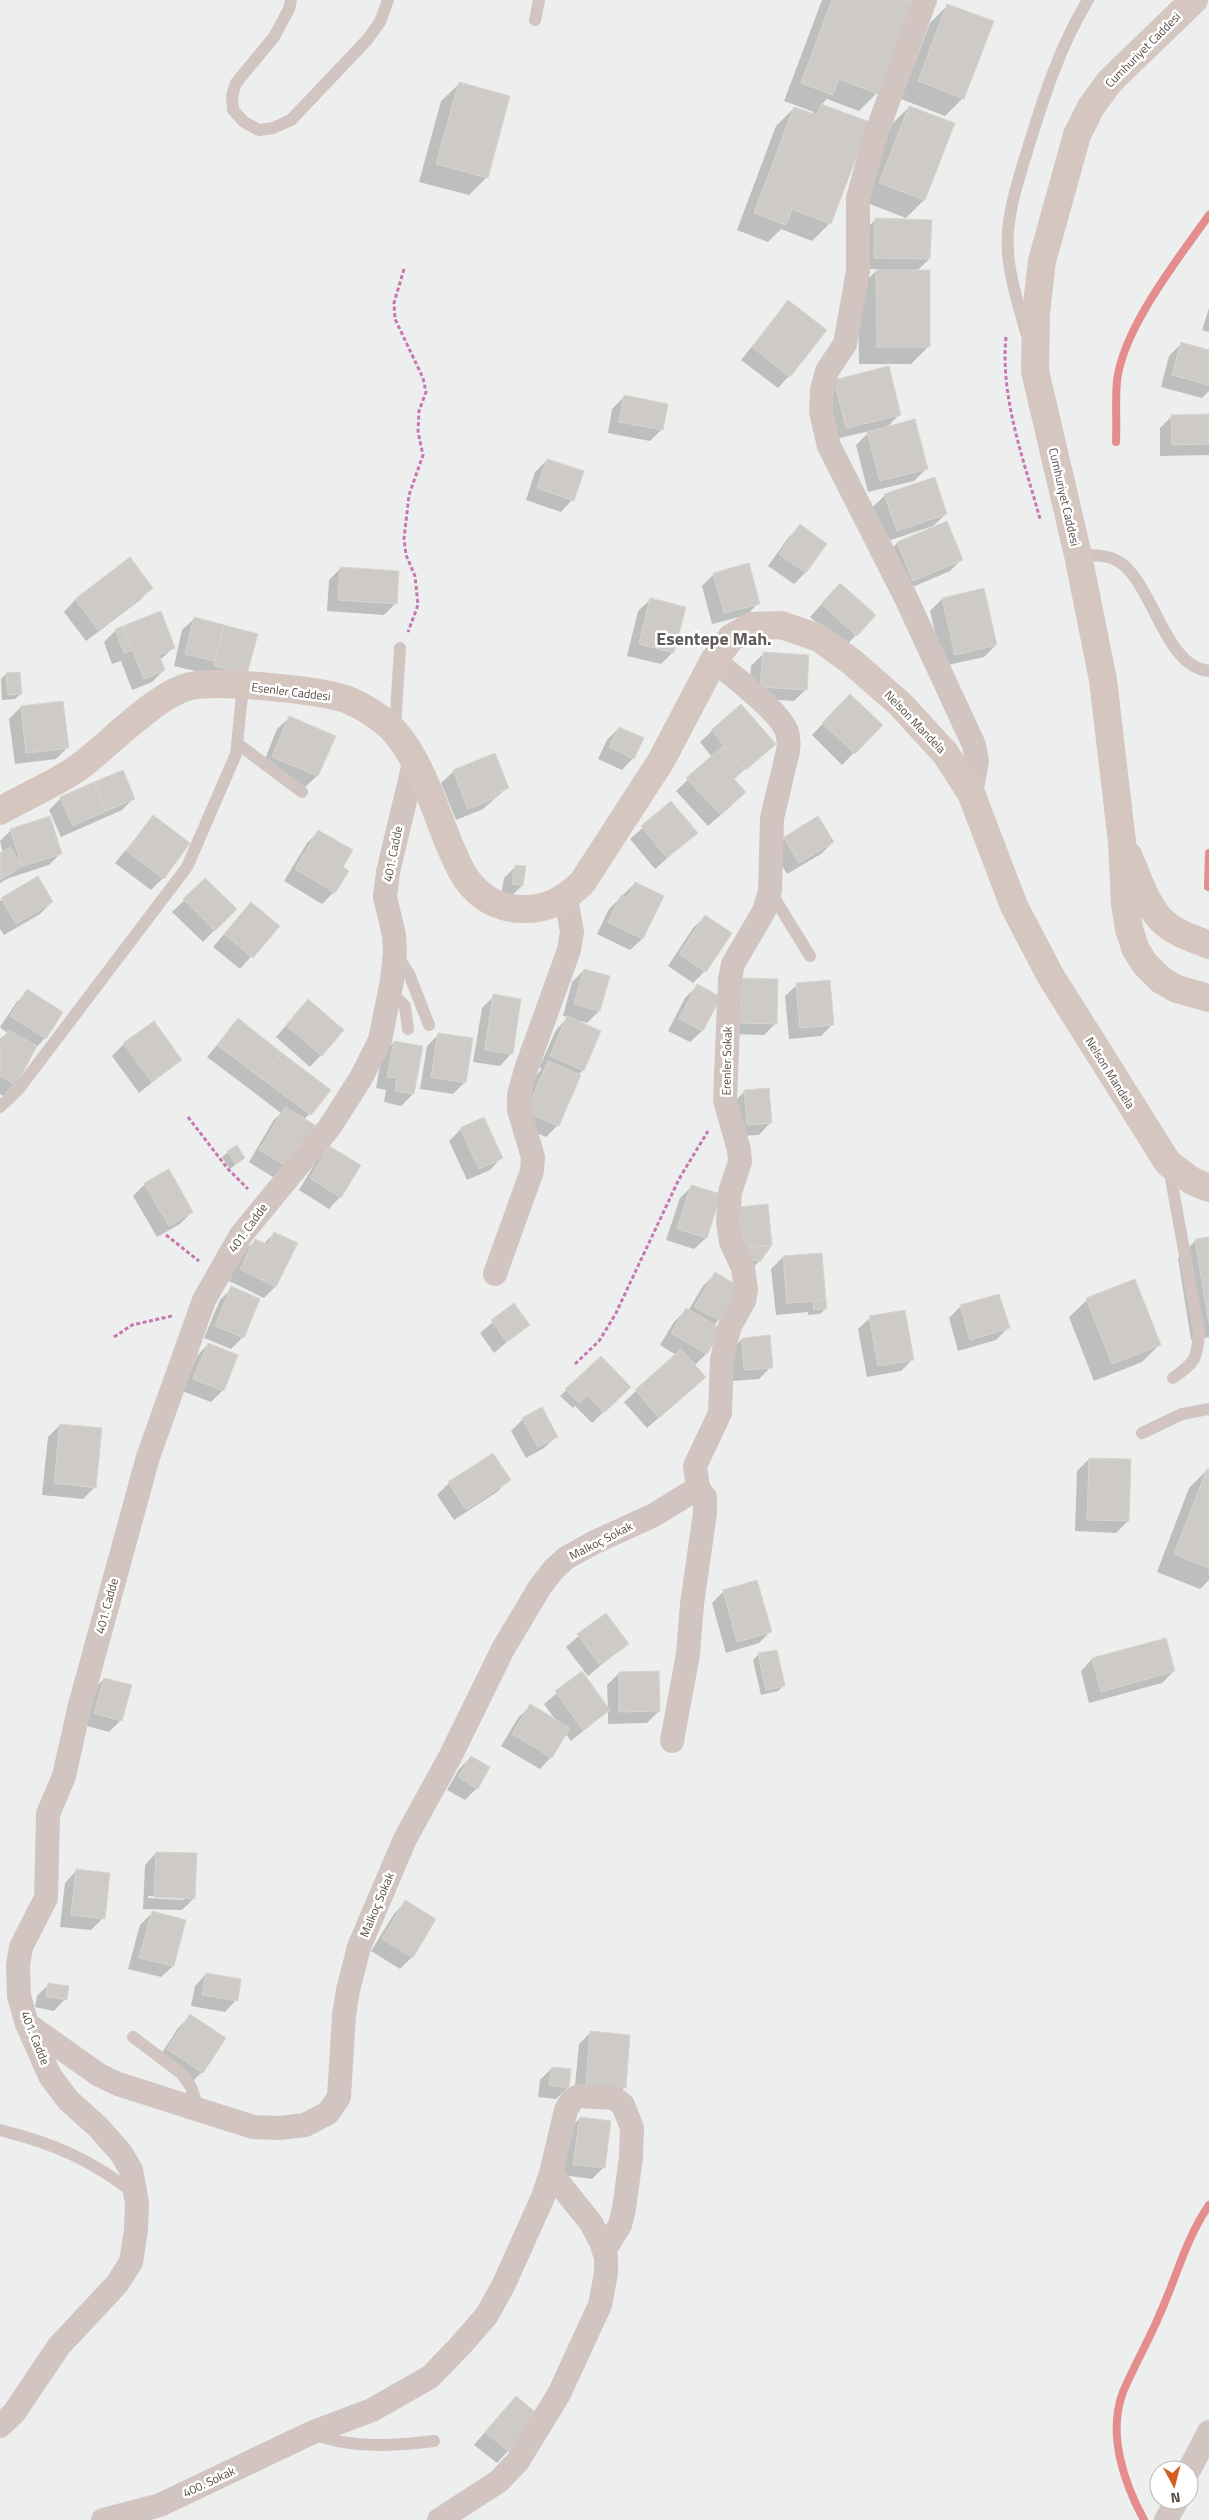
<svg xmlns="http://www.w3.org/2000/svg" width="1209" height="2520" viewBox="0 0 1209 2520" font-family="'Titillium Web',sans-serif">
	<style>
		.shadow { fill: #0003; fill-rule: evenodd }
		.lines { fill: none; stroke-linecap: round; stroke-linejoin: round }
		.stream { stroke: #e58c8d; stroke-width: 8 }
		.building { fill: #cecbc7; stroke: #d8d4d1 }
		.path { stroke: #c777b0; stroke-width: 3; stroke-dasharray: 4 2.5; stroke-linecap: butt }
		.lane { stroke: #d1c4c1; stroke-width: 12 }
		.street { stroke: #d1c4c1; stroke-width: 24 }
		.secondary { stroke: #d5c6c0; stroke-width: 28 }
		.labels { text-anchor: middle; stroke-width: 5; stroke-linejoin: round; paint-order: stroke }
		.street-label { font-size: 12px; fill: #594b46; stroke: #fff }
		.district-label { font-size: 18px; font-weight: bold; fill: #615c5a; stroke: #fff }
	</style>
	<rect width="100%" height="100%" fill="#edefef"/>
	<!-- shadow -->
	<g class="shadow">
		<path d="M822 0H912L877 93 859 111 827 99 821 105 830 223 812 241 781 229 768 242 737 230 776 126 794 108 812 114 814 112 784 101Z"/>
		<path d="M948 5 963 98 945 116 901 99 930 23Z"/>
		<path d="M459 84 487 177 469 195 419 182 441 101Z"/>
		<path d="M909 107 953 124 924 200 906 218 862 201 891 125Z"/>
		<path d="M876 219 929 259 917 271 929 346 911 364H859L858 289 878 269H863L864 231Z"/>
		<path d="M788 302 789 376 778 388 741 360Z"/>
		<path d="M1209 308V332L1202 330Z"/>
		<path d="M1181 344 1209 351V391L1202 398 1161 387 1169 356Z"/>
		<path d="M835 381 900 414 886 428 926 469 914 481 868 492 856 445 870 431 835 439 823 393Z"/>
		<path d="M624 397 662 429 650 441 608 433 612 409Z"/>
		<path d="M1172 416H1209V455L1160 456V428Z"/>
		<path d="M547 460 572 500 561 512 526 500 535 472Z"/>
		<path d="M885 495 946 514 933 526 885 542 873 507Z"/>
		<path d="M946 523 961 560 950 571 901 592 886 555 897 543Z"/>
		<path d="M800 526 805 573 794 584 768 566 788 538Z"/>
		<path d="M129 559 152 588 140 600 86 641 64 612 75 600Z"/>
		<path d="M341 568 396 603 384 615 327 611 329 580Z"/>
		<path d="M714 574 758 603 747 615 712 624 702 586Z"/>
		<path d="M983 590 996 645 984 657 943 666 930 611 942 599Z"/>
		<path d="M828 597 856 635 845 647 810 617Z"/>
		<path d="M650 600 673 652 661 664 627 656 638 611Z"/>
		<path d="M194 619 256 634 246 673H204L174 666 182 630Z"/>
		<path d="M116 630 173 648 160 660 164 670 152 682 132 690 121 661 112 664 104 642Z"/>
		<path d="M763 654 806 689 794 701 749 698 751 666Z"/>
		<path d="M6 674 21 694 15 699 2 700 1 679Z"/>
		<path d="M21 707 68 747 56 759 15 764 9 719Z"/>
		<path d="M839 707 881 725 842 765 812 735Z"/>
		<path d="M289 718 317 776 305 787 261 769 277 729Z"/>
		<path d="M619 728 633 758 622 770 598 759 607 740Z"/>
		<path d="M712 731 774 744 733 780V804L708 826 676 791 712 757 700 742Z"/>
		<path d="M494 754 508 787 483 809 456 820 441 783 453 772Z"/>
		<path d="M61 798H134L122 810 61 837 49 810Z"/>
		<path d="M671 803 696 833 655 869 630 839Z"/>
		<path d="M153 817 163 878 151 890 115 863Z"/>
		<path d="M818 818 833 842 821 854 787 874 773 850 784 838Z"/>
		<path d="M11 830 61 853 49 865 9 878 0 883V854L3 853 0 841Z"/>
		<path d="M319 831 342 867 334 892 322 904 284 881 307 843Z"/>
		<path d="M516 866 522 886 510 897 501 896 504 878Z"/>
		<path d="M38 878 52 902 40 914 4 935 0 929V901Z"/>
		<path d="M205 880 235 909 203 942 172 912Z"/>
		<path d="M635 883 663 897 642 939 630 950 597 934 609 909Z"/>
		<path d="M251 903 278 926 240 969 213 947Z"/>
		<path d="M705 917V971L693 983 668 966 693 928Z"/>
		<path d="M584 970 608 977 599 1011 587 1023 576 1020 583 1070 578 1075 558 1125 546 1137 515 1124 537 1074 542 1069 539 1068 556 1030 568 1017 563 1016 572 982Z"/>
		<path d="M743 979 776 1023 764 1035 730 1034 731 991Z"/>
		<path d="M797 985 833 1024 821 1036 789 1039 785 996Z"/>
		<path d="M697 986 719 997 702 1031 690 1042 668 1031 685 998Z"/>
		<path d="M27 991 45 1038 34 1050 15 1084 3 1096 0 1094V1039L7 1033 0 1027 16 1003Z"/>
		<path d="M494 996 511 1054 500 1066 473 1062 482 1008Z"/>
		<path d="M297 1013 321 1055 310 1067 276 1037Z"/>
		<path d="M238 1020 329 1090 304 1120 314 1126 285 1165 273 1177 249 1162 273 1121 281 1113 207 1057Z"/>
		<path d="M439 1034 465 1082 453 1094 420 1089 427 1046Z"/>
		<path d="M394 1042 413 1094 401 1106 384 1102 386 1090 376 1088 382 1054Z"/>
		<path d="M124 1044 180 1060 139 1093 112 1056Z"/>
		<path d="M745 1091 770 1123 759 1135 735 1136 733 1103Z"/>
		<path d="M461 1129 501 1158 490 1170 467 1180 449 1141Z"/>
		<path d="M329 1148 340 1197 329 1209 299 1190 317 1160Z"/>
		<path d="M228 1152 244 1158 230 1169 222 1157Z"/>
		<path d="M145 1184 192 1212 180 1224 157 1237 133 1196Z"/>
		<path d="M692 1186 706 1238 694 1249 666 1240 680 1198Z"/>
		<path d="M740 1208 759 1261 754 1267 741 1263Z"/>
		<path d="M274 1233 275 1287 264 1298 229 1281 243 1252 255 1241 263 1245Z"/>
		<path d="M1209 1238V1337L1191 1340 1178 1258 1196 1240Z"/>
		<path d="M783 1257 826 1308 820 1314 808 1315V1312L776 1315 771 1269Z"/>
		<path d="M715 1274 739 1288 714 1326 720 1330 706 1354 694 1366 692 1389 647 1428 624 1402 676 1355 660 1345 674 1322 686 1310 688 1311 703 1286Z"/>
		<path d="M1135 1281 1160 1344 1142 1362 1094 1381 1069 1317 1087 1300Z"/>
		<path d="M232 1288 243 1337 231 1349 204 1338 220 1300Z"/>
		<path d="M513 1305 528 1324 494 1353 480 1333Z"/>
		<path d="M961 1306 1008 1328 996 1340 958 1351 949 1318Z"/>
		<path d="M870 1318 913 1359 901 1371 867 1377 858 1329Z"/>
		<path d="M742 1339 771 1367 759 1379 733 1381 730 1351Z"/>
		<path d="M208 1344 223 1390 211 1402 182 1391 197 1356Z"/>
		<path d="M600 1358 617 1399 592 1423 575 1406 573 1408 560 1396Z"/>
		<path d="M523 1419 556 1437 544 1448 526 1458 511 1431Z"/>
		<path d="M60 1425 95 1487 83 1499 42 1495 48 1437Z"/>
		<path d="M1089 1459 1128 1521 1116 1533 1075 1531 1077 1471Z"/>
		<path d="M1207 1470 1209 1580 1200 1589 1157 1572 1189 1488Z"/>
		<path d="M509 1480 497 1492 454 1520 437 1495 449 1483Z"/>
		<path d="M723 1592 771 1631 759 1643 726 1653 712 1603Z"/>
		<path d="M605 1614 627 1644 588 1676 566 1647Z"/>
		<path d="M759 1654 783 1686 778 1691 761 1695 753 1660Z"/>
		<path d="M1092 1659 1174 1671 1162 1683 1089 1703 1081 1671Z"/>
		<path d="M581 1673 608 1708 607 1685 619 1673 659 1711 647 1723 608 1724V1711L571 1741 565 1733 551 1757 540 1769 501 1746 518 1718 530 1706 557 1722 544 1704Z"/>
		<path d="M104 1679 121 1720 109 1732 83 1725 92 1691Z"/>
		<path d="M471 1757 477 1788 465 1800 447 1790 459 1769Z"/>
		<path d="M156 1853 194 1898 182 1910 143 1909 145 1865ZM148 1896 184 1897V1900L148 1898Z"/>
		<path d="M76 1871 103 1918 91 1930 60 1927 65 1883Z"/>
		<path d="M405 1902 412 1957 400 1969 371 1951 394 1914Z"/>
		<path d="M152 1913 173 1966 161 1977 128 1969 140 1925Z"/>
		<path d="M206 1974 236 2000 225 2012 191 2006 195 1986Z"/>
		<path d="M49 1984 65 1999 54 2011 35 2007 37 1996Z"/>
		<path d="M190 2016 202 2072 190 2084 156 2062 178 2028Z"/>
		<path d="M590 2033 625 2087 613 2099 574 2096 579 2044Z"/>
		<path d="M552 2068 568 2087 556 2099 538 2097 540 2080Z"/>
		<path d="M580 2118 604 2167 592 2179 562 2175 568 2130Z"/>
		<path d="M504 2410 508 2451 497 2463 474 2445Z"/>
	</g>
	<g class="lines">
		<!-- stream -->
		<g class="stream">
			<path d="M1116 442C1117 422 1115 401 1117 381 1123 328 1178 259 1209 215"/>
			<path d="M1208 887 1209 853"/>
			<path d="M1144 2520C1124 2483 1107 2434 1123 2392 1134 2366 1148 2342 1159 2316 1176 2279 1185 2240 1209 2205"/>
		</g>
	</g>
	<!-- building -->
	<g class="building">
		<path d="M832 0H914L878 94 839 79 833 95 801 83Z"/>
		<path d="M947 4 994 21 964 99 918 81Z"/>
		<path d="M459 82 510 96 488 178 436 164Z"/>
		<path d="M821 104 870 122 831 224 792 209 786 225 754 213 794 107 817 115Z"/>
		<path d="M909 106 955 123 925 200 879 183Z"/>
		<path d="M875 218 932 220 930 259 874 258Z"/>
		<path d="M876 270H930V347H877Z"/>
		<path d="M788 300 827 330 790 377 752 347Z"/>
		<path d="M1181 342 1209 350V385L1172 375Z"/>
		<path d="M889 366 901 415 846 428 834 380Z"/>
		<path d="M624 395 668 404 663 430 619 422Z"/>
		<path d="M1209 414V444L1172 445 1171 415Z"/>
		<path d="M915 419 928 469 880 481 867 432Z"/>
		<path d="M547 459 584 471 574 501 537 488Z"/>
		<path d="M935 477 947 514 897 531 884 494Z"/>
		<path d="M947 521 963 560 913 581 897 542Z"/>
		<path d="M800 524 827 544 806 573 779 554Z"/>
		<path d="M130 557 153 588 98 630 75 599Z"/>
		<path d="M749 563 760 604 724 613 713 573Z"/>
		<path d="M340 567 399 571 397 604 338 600Z"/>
		<path d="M840 583 876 615 857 636 821 604Z"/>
		<path d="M984 588 997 645 955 655 942 598Z"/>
		<path d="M650 598 686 607 674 653 639 644Z"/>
		<path d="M161 611 175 648 159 655 165 670 144 679 123 626Z"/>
		<path d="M194 617 224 625 215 661 185 654Z"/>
		<path d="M224 625 258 634 247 674 214 666Z"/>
		<path d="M123 626 133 650 124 653 115 629Z"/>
		<path d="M763 652 809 655 807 690 760 687Z"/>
		<path d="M20 672 22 694 8 695 6 673Z"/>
		<path d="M850 694 883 725 855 754 822 723Z"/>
		<path d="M63 701 69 748 26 753 21 706Z"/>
		<path d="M741 704 776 744 746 770 711 730Z"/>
		<path d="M289 716 336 736 318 776 272 757Z"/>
		<path d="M619 727 644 738 634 759 609 747Z"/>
		<path d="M724 745 745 769 734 779 746 792 721 815 686 778Z"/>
		<path d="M495 753 509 788 495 794 497 797 468 809 453 770Z"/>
		<path d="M123 770 135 799 106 811 94 782Z"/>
		<path d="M94 782 106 811 73 826 60 797Z"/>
		<path d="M671 801 698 833 667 858 641 826Z"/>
		<path d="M153 815 190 843 164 879 126 851Z"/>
		<path d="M50 816 62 854 22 866 10 829Z"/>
		<path d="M818 816 834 842 799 863 784 837Z"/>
		<path d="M318 830 353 850 343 867 349 871 335 893 295 869Z"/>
		<path d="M10 847 22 866 0 880V853Z"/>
		<path d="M515 865 526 866 523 886 512 884Z"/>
		<path d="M38 876 53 902 16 924 1 898Z"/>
		<path d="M205 878 237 909 215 931 183 899Z"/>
		<path d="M635 882 664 896 643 939 608 922 621 895 627 898Z"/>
		<path d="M251 902 280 926 253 958 224 934Z"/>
		<path d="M705 915 732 933 706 972 679 954Z"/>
		<path d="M584 969 610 976 600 1011 574 1004Z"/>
		<path d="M742 978 778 979 777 1024 741 1023Z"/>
		<path d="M830 980 834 1025 800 1028 796 983Z"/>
		<path d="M697 984 721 997 703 1031 679 1019Z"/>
		<path d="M27 989 63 1012 46 1039 10 1016Z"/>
		<path d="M493 994 521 999 513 1054 485 1050Z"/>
		<path d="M308 999 344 1030 322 1056 286 1025Z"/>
		<path d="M567 1016 601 1031 584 1071 550 1056Z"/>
		<path d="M238 1018 282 1053 262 1079 217 1045Z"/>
		<path d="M154 1021 182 1060 152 1082 123 1043Z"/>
		<path d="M8 1030 37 1046 16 1085 0 1076V1044Z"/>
		<path d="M438 1033 473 1038 466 1083 431 1077Z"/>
		<path d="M394 1041 423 1046 414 1094 395 1091 397 1078 387 1077Z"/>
		<path d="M282 1053 331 1090 311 1115 262 1079Z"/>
		<path d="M548 1061 581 1075 559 1126 526 1112Z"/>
		<path d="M769 1088 772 1123 747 1125 744 1090Z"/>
		<path d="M285 1107 315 1125 303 1146 299 1144 286 1166 259 1150Z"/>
		<path d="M484 1117 503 1158 479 1169 460 1128Z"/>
		<path d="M237 1145 245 1158 236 1164 227 1151Z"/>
		<path d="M329 1146 361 1165 341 1198 310 1178Z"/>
		<path d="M169 1169 193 1212 169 1226 144 1183Z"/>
		<path d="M691 1185 721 1194 707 1238 677 1229Z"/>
		<path d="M768 1204 772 1245 744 1248 739 1207Z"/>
		<path d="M274 1232 298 1243 276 1287 240 1269 255 1239 268 1245Z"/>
		<path d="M1209 1237V1323L1195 1239Z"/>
		<path d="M772 1245 760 1262 746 1258 744 1248Z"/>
		<path d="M822 1253 826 1300 787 1303 783 1256Z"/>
		<path d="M715 1272 740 1287 720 1321 694 1307Z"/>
		<path d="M1135 1279 1161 1345 1112 1364 1086 1298Z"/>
		<path d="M231 1286 260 1299 244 1338 215 1326Z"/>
		<path d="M999 1294 1010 1328 970 1340 960 1305Z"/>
		<path d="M826 1300 827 1309 814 1310 813 1301Z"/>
		<path d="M514 1303 530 1325 507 1342 491 1320Z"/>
		<path d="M686 1308 722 1329 707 1354 671 1333Z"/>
		<path d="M905 1310 914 1360 878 1366 869 1316Z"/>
		<path d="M770 1335 773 1368 744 1370 742 1338Z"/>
		<path d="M208 1343 238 1355 224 1391 193 1379Z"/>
		<path d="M681 1349 706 1377 659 1418 635 1390Z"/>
		<path d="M601 1356 631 1387 604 1413 574 1381Z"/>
		<path d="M574 1381 588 1395 579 1403 565 1389Z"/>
		<path d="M542 1407 558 1437 538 1447 522 1418Z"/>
		<path d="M60 1424 102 1428 96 1488 54 1483Z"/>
		<path d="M493 1453 511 1480 466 1510 448 1482Z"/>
		<path d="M1089 1458 1131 1459 1129 1521 1087 1520Z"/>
		<path d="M1207 1469H1209V1568L1174 1554Z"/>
		<path d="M757 1580 772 1632 737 1642 723 1590Z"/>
		<path d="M606 1613 629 1644 600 1665 577 1634Z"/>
		<path d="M1166 1638 1175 1671 1101 1692 1092 1658Z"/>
		<path d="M777 1650 785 1686 766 1690 758 1653Z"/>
		<path d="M582 1671 610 1710 583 1730 555 1691Z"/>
		<path d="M659 1671 660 1711 619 1712V1672Z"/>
		<path d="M104 1678 132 1685 122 1721 94 1713Z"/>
		<path d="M530 1704 570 1728 552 1758 512 1734Z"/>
		<path d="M471 1756 490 1767 478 1789 458 1777Z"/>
		<path d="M156 1852 197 1853 195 1899 154 1897Z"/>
		<path d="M76 1869 110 1873 105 1919 71 1915Z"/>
		<path d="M405 1900 436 1919 413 1958 382 1939Z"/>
		<path d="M152 1911 186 1920 174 1966 139 1958Z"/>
		<path d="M206 1973 241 1979 238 2001 202 1995Z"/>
		<path d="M48 1983 69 1986 67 2000 46 1996Z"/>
		<path d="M190 2014 226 2038 203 2073 167 2049Z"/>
		<path d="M590 2031 630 2035 626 2088 586 2085Z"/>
		<path d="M552 2067 571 2069 569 2088 549 2085Z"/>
		<path d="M580 2117 611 2121 605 2168 573 2164Z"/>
		<path d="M516 2396 540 2416 509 2452 485 2432Z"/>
	</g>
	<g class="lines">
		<!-- path -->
		<g class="path">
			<path d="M404 269 394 303 395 319 423 378 426 392 419 411 418 432 423 455 409 495 404 539 406 555 415 576 418 605 408 632"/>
			<path d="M1006 337C1000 398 1024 460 1040 519"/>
			<path d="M188 1117 228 1169 248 1189"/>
			<path d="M166 1235 199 1261"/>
			<path d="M114 1337 132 1325 172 1316"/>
			<path d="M575 1364 599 1341 615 1315 679 1179 708 1131"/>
		</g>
		<!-- lane -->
		<g class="lane">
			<path d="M291 0 289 9 274 37 236 83 232 96 233 110 244 122 259 130 273 128 291 120 367 40 380 22 388 0"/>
			<path d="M535 20 539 0"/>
			<path d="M1026 333C1018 301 1005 266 1008 232 1010 204 1020 175 1028 148 1044 96 1060 46 1088 0"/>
			<path d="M1078 555C1090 556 1105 554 1116 560 1153 579 1163 667 1209 671"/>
			<path d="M395 729 400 648"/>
			<path d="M238 744 302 792"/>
			<path d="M770 891 810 956"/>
			<path d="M396 954 409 974 429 1025"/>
			<path d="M390 992 405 1006 408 1029"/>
			<path d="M0 1107 18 1090 187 867 236 754 243 686"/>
			<path d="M1169 1168 1199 1332C1197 1360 1195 1362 1173 1378"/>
			<path d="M1142 1433 1182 1414 1209 1409"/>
			<path d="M133 2037 182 2074 191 2087 199 2111"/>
			<path d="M0 2130C53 2143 92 2160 135 2194"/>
			<path d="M311 2433C349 2449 393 2446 434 2441"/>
		</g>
		<!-- street -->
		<g class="street">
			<path d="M925 0 875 137 858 198V271L845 344 827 371 822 390 821 412 829 446 906 598 974 745 977 761 971 793"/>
			<path d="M495 1274 532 1171 533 1157 519 1110V1095L526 1069 569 950 572 932 566 898"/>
			<path d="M698 1488 695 1466 720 1413 722 1359 726 1341 730 1326 744 1301 746 1290 743 1268 731 1242 728 1222 730 1192 740 1162 739 1150 725 1100 730 979 733 964 764 911 770 891 772 818 788 751C789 744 789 738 787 732 780 711 732 676 714 660"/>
			<path d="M672 1741 688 1654 692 1604 705 1513V1497L698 1488"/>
			<path d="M27 2024 99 2075 118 2084 253 2127 279 2128 305 2125 328 2113 339 2097 344 2015 348 1990 359 1947 405 1839 450 1757 503 1649 540 1587 554 1569 566 1558 595 1542 654 1515 698 1488"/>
			<path d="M0 2426 14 2413 59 2346 117 2284 131 2262 136 2230 137 2203 131 2170 121 2153 98 2127 68 2100 50 2076 27 2024 19 1996 18 1965 21 1947 46 1898 48 1814 64 1776 79 1709 148 1457 204 1300 241 1235 329 1128 361 1078 380 1040 392 981 395 952 394 935 385 897 388 872 414 763"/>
			<path d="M1189 2470 1209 2432"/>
			<path d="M103 2520 160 2505 311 2433 372 2410 430 2377 460 2346 487 2315 504 2284 543 2197 551 2173 566 2110 572 2100 579 2096 614 2098 623 2105 632 2128 631 2157 624 2209 620 2225 604 2251"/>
			<path d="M439 2520 499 2481 518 2461 559 2394 600 2305 606 2273V2257L601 2242 591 2223 551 2173"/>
			<path d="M1166 2520 1177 2500"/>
		</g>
		<!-- secondary -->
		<g class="secondary">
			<path d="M1194 0 1110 81 1091 107 1077 135 1042 261 1036 313 1035 371 1078 555 1103 680 1122 842 1125 904 1129 929 1136 950 1145 964 1161 980 1177 989 1209 998"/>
			<path d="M0 811C24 797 57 783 79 767 108 746 157 693 191 686 218 680 323 690 348 700 363 706 385 720 395 732 421 762 434 807 449 844 456 859 462 877 475 889 487 902 505 909 522 909 547 910 564 900 582 883L661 761 714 660 731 638 752 626 781 625 819 638 852 662 900 704 945 753 971 793 1014 906 1050 975 1168 1163 1192 1181 1209 1188"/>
			<path d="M1128 855C1138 877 1147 910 1167 925 1179 935 1195 939 1209 945"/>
		</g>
	</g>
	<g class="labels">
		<!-- street labels -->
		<g class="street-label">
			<text transform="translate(1143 50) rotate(-45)" y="4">Cumhuriyet Caddesi</text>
			<text transform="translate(1064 497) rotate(77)" y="4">Cumhuriyet Caddesi</text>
			<text transform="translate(291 692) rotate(7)" y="4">Esenler Caddesi</text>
			<text transform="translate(915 722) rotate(46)" y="4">Nelson Mandela</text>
			<text transform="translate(393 854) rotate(-79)" y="4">401. Cadde</text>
			<text transform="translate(727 1061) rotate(-89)" y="4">Erenler Sokak</text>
			<text transform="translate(1110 1073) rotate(58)" y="4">Nelson Mandela</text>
			<text transform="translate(248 1228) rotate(-54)" y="4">401. Cadde</text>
			<text transform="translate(601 1541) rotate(-27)" y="4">Malkoç Sokak</text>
			<text transform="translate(107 1606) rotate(-75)" y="4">401. Cadde</text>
			<text transform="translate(377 1905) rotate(-67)" y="4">Malkoç Sokak</text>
			<text transform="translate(35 2038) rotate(68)" y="4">401. Cadde</text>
			<text transform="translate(209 2482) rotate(-25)" y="4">400. Sokak</text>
		</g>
		<!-- district labels -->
		<g class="district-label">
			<text x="714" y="645">Esentepe Mah.</text>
		</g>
	</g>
	<!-- north arrow -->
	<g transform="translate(1174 2485) rotate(173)"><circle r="24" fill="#ffffff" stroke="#bdb7b5"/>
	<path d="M0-4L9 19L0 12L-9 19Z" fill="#d26024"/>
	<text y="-8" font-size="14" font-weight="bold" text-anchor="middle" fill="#594b46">N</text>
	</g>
</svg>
